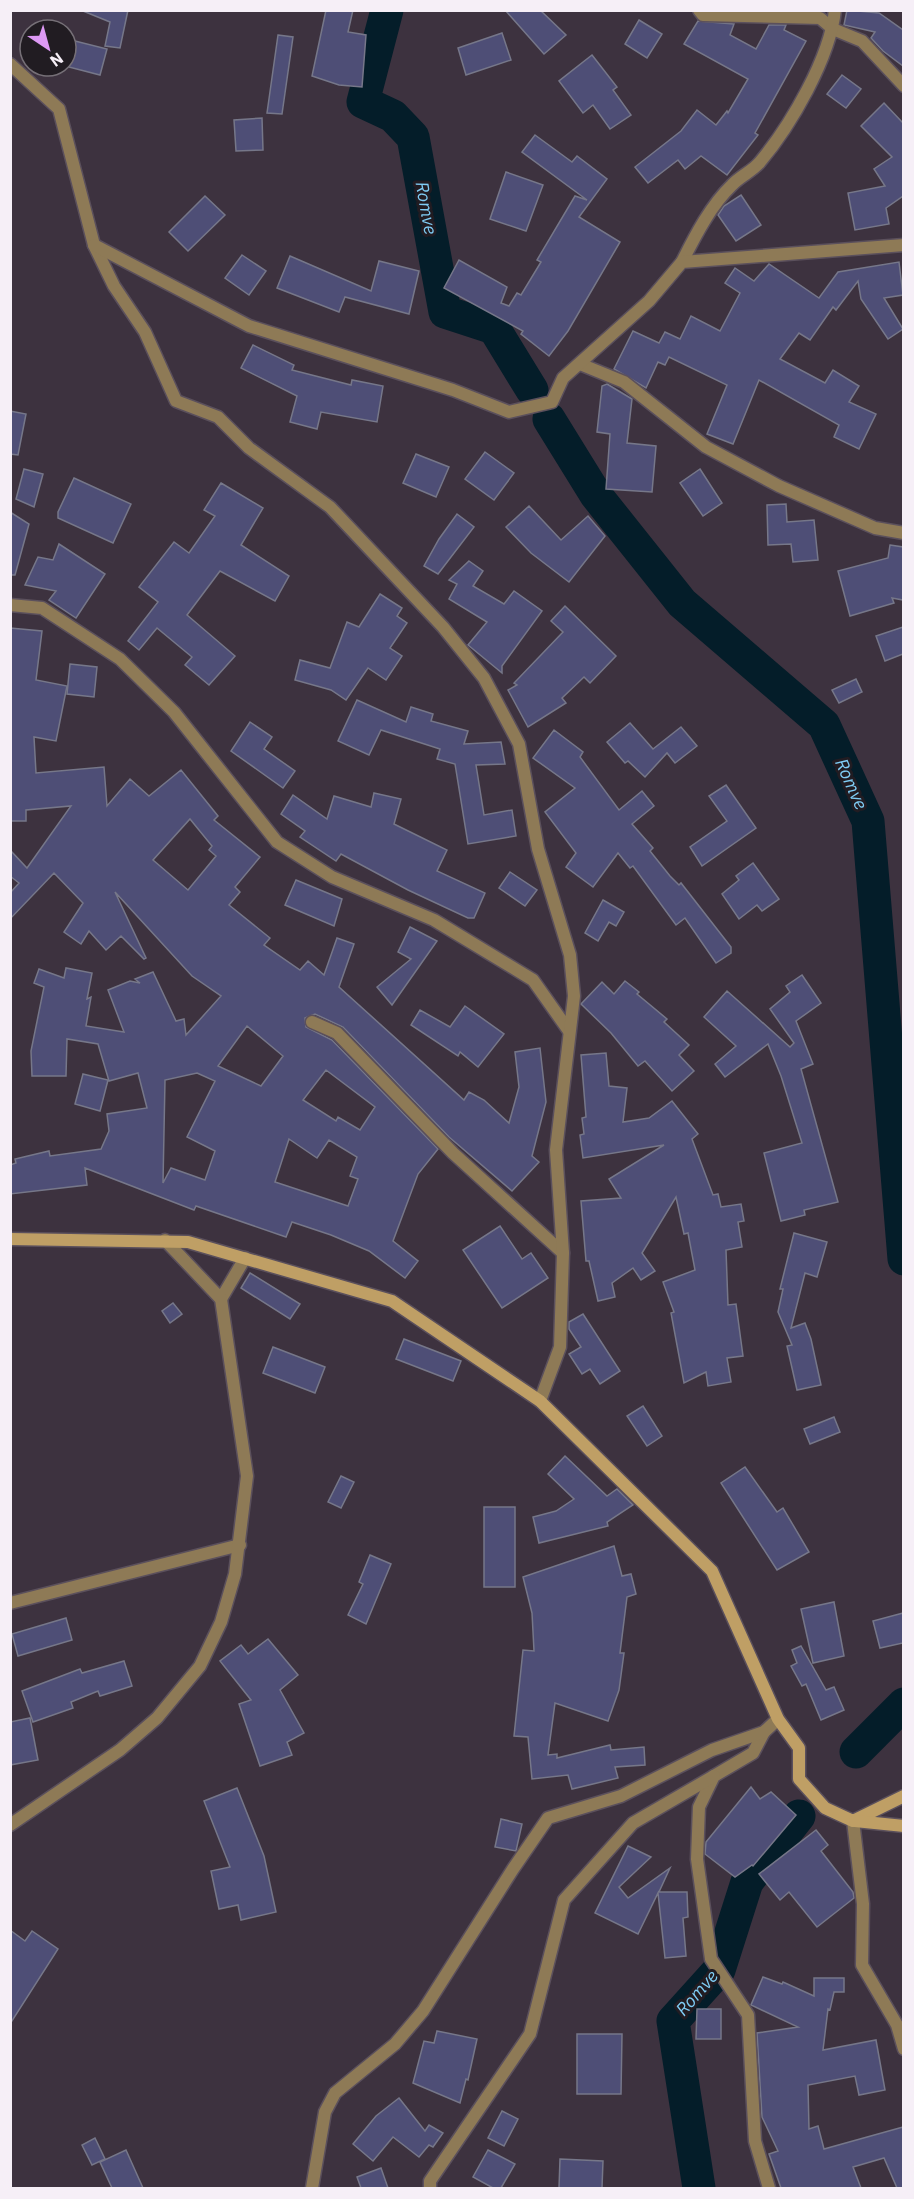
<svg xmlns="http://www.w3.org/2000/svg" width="914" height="2199" viewBox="0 0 914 2199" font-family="'IBM Plex Sans',sans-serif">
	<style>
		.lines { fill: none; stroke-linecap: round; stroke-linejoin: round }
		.river { stroke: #041d29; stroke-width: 33 }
		.building { fill: #4e4e76; stroke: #767789; stroke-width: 1.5; fill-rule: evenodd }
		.minor-casing { stroke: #5b505c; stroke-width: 15 }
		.tertiary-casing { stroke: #5b505c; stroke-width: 15 }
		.secondary-casing { stroke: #5b505c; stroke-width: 15 }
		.minor { stroke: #8e7a56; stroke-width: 12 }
		.tertiary { stroke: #8e7a56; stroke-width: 12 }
		.secondary { stroke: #bf9f65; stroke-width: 12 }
		.labels { text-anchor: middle; stroke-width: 6; stroke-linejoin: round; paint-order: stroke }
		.water-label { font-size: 18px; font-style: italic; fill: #7fccf4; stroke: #211c22 }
	</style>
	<rect width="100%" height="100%" fill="#3d323f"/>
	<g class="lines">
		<!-- river -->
		<g class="river">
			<path d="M387 10 363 102 393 116 413 137 445 312 494 328 532 390"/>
			<path d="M549 419 596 495 682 603 824 725 868 821 904 1259"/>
			<path d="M856 1752 904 1704"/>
			<path d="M699 2188 673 2021 719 1970 747 1882 799 1816"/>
		</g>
	</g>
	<!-- building -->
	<g class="building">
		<path d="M128 10 120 48 105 46 110 22 83 11Z"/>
		<path d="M326 10H353L348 32 366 35 362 87 339 85 312 76Z"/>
		<path d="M505 10H540L566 35 544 54Z"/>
		<path d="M847 10 879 13 903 30V66L883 51 871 38 875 32 844 25Z"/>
		<path d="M639 20 662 34 647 58 625 44Z"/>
		<path d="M698 21 734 24 730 35 756 49 769 25H786L784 30 806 41 755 133 758 135 727 175 701 156 685 169 678 160 648 183 635 167 681 131 697 110 716 125 727 111 728 113 748 79 684 44Z"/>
		<path d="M502 33 511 60 466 75 458 48Z"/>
		<path d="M278 35 293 37 282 114 267 113Z"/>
		<path d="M71 40 107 49 100 75 65 66Z"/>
		<path d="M592 55 617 87 613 90 631 115 610 129 593 105 583 113 559 81Z"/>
		<path d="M842 75 861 89 846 108 827 94Z"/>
		<path d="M884 103 903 123V196L886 208 889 224 855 230 848 193 885 186 874 169 892 157 861 126Z"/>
		<path d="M262 118 263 150 236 151 234 120Z"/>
		<path d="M535 135 572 162 577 156 607 179 579 217 620 242 568 331 549 356 521 334 523 331 444 288 459 260 507 287 501 303 509 306 517 293 521 295 541 262 537 260 575 196 587 200 522 152Z"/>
		<path d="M506 172 543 185 526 231 490 219Z"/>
		<path d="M741 195 761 225 736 241 718 215 724 206Z"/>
		<path d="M205 196 225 215 188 251 169 232Z"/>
		<path d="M242 255 266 271 249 295 225 278Z"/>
		<path d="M290 256 371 291 379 261 419 271 409 314 345 297 339 312 277 288Z"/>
		<path d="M899 262 903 295 884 298 903 329 888 339 861 299 858 281 836 310 833 307 810 340 799 333 780 359 825 383 833 370 859 386 849 402 876 414 859 449 834 437 839 425 759 380 733 444 707 434 727 385 669 357 665 365 658 362 646 388 614 369 633 331 659 343 665 332 680 339 691 316 720 331 740 293 725 283 735 268 754 281 769 264 819 298 838 272Z"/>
		<path d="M253 345 294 365 292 370 351 385 352 380 383 386 377 422 321 412 317 429 290 422 297 396 241 368Z"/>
		<path d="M607 384 632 399 627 443 656 446 652 492 606 489 610 434 597 432 602 386Z"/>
		<path d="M10 411 26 414 18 455 10 454Z"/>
		<path d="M485 452 514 473 494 500 465 479Z"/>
		<path d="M416 454 449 467 436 497 403 483Z"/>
		<path d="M24 469 43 474 34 507 16 499Z"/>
		<path d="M700 469 722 503 703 516 680 483Z"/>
		<path d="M74 478 131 504 113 543 58 518V512Z"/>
		<path d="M221 483 263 508 241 545 289 576 275 601 220 571 187 615 235 656 209 685 185 665 192 657 157 628 139 650 128 641 158 602 139 587 174 542 189 553 215 516 204 510Z"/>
		<path d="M786 504 787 522 814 520 818 560 793 562 791 544 768 545 767 505Z"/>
		<path d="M529 506 561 540 588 516 605 536 569 582 531 553 506 527Z"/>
		<path d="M10 512 29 524 15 575H10Z"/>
		<path d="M457 514 474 527 438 574 424 566 439 539Z"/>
		<path d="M59 544 105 574 76 618 49 600 56 591 25 585 38 557 53 560Z"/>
		<path d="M890 545 903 547V600L892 598 894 603 850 616 838 571 888 558Z"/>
		<path d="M469 561 483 571 473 586 504 604 514 591 542 611 502 666V673L468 645 487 622 449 599 457 584 449 580Z"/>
		<path d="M380 594 402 608 397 616 407 623 390 648 402 656 386 680 368 668 346 700 331 690 295 680 300 660 330 668 347 622 359 627Z"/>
		<path d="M565 606 616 656 590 683 584 677 562 698 566 703 528 727 508 690 517 685 514 683 563 632 551 621Z"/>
		<path d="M903 627V654L885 661 876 636Z"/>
		<path d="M10 628 42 631 36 680 67 686 56 741 34 737 36 773 104 767 107 806 130 779 149 796 181 770 218 816 214 820 260 857 235 887 240 892 229 905 270 938 264 945 300 970 308 961 324 975 337 938 354 944 339 987 464 1100 469 1092 484 1100 509 1123 519 1087 515 1052 540 1048 546 1102 532 1156 539 1162 512 1191 449 1137 343 1027 315 1014 305 1018 306 1027 332 1040 438 1149 418 1174 393 1241 418 1261 405 1278 369 1251 331 1235 292 1222 286 1237 196 1206 194 1210 85 1168 87 1185 10 1194V1165L16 1163 15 1159 49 1151 50 1156 101 1149 109 1131 107 1114 147 1108 138 1073 109 1081 98 1044 67 1039 66 1076H32L31 1051 44 987 34 983 39 969 64 978 66 968 92 973 87 999 91 997 86 1026 124 1032 108 990 130 981 140 983 135 979 153 972 176 1021 184 1019 186 1035 221 996 192 976 115 892 146 958 144 959 121 936 106 950 89 931 81 944 64 932 83 903 54 873 10 919V893L19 883 10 876V850L27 868 71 806 26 810V821H10ZM190 819 212 846 209 850 216 856 188 890 153 860ZM247 1026 283 1056 261 1086 218 1066ZM326 1070 375 1107 360 1130 338 1117 336 1121 303 1100ZM197 1073 215 1081 187 1137 215 1151 205 1180 171 1168 163 1183 165 1080ZM289 1139 317 1158 329 1140 357 1157 350 1176 358 1179 348 1206 275 1182Z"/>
		<path d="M70 664 97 667 94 697 67 694Z"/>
		<path d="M856 679 862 692 839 703 832 690Z"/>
		<path d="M357 700 406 722 411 707 433 714 431 721 468 731 464 744 501 742 505 764 476 765 484 815 512 810 516 836 468 844 455 764 437 759 440 749 381 730 369 755 338 741Z"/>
		<path d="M250 722 272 737 264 749 295 771 283 788 231 751Z"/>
		<path d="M630 723 653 749 681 727 697 746 675 763 667 753 645 777 628 761 625 763 607 742Z"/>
		<path d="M554 730 583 752 580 757 619 810 642 791 654 806 632 824 653 848 650 851 670 876 679 885 681 883 731 947V953L716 963 685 918 676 925 633 866 630 868 618 853 593 887 566 867 576 853 545 812 575 788 533 758Z"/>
		<path d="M726 785 756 828 702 866 690 847 727 821 709 796Z"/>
		<path d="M374 793 401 799 394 824 447 850 437 871 485 893 474 918H468L408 890 341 854 336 861 300 837 305 831 281 814 293 795 327 819 334 796 371 807Z"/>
		<path d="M753 863 779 899 762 911 757 905 739 919 722 894 739 880 736 876Z"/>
		<path d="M510 872 537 890 525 906 499 888Z"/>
		<path d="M296 880 342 899 334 926 285 905Z"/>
		<path d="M603 900 624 912 616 926 609 922 598 941 585 933Z"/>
		<path d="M410 927 437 941 392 1005 377 987 411 959 398 952Z"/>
		<path d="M802 975 821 1003 796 1021 813 1064 801 1069 838 1202 804 1210 805 1215 781 1221 764 1153 802 1143 781 1076 768 1044 725 1077 715 1064 736 1046 704 1017 727 991 790 1047 794 1043 770 1009 790 992 786 986Z"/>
		<path d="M625 981 639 992 637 994 667 1019 664 1022 689 1045 679 1055 694 1071 672 1091 645 1061 638 1066 611 1033 581 1004 602 982 614 994Z"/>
		<path d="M465 1006 504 1034 478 1067 460 1052 458 1056 411 1025 420 1010 450 1027Z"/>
		<path d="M606 1053 609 1086 627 1088 623 1122 649 1118 672 1101 698 1134 692 1139 713 1195 718 1194 721 1207 741 1204 744 1221 738 1222 742 1247 726 1250 728 1305 736 1304 743 1356 727 1358 731 1382 708 1386 706 1372 684 1383 671 1313 674 1312 663 1282 695 1270 688 1233 684 1234 676 1197 642 1253 655 1271 641 1280 633 1268 612 1283 615 1297 598 1301 589 1261H586L581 1201 621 1198 609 1179 664 1145 583 1158 580 1135 584 1134 582 1118 586 1117 581 1055Z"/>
		<path d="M83 1074 108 1080 100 1111 75 1104Z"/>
		<path d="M500 1226 522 1259 531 1253 548 1278 502 1308 463 1250Z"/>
		<path d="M794 1233 827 1242 817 1277 805 1273 791 1328 805 1323 811 1339 821 1385 797 1390 787 1346 792 1345 778 1312 783 1289H780Z"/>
		<path d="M250 1273 300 1304 290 1319 241 1288Z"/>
		<path d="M173 1303 182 1314 170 1323 162 1311Z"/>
		<path d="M583 1314 620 1371 600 1384 590 1369 582 1374 569 1354 581 1347 569 1329V1322Z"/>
		<path d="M404 1339 461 1361 453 1381 396 1359Z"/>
		<path d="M273 1347 325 1367 315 1393 263 1373Z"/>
		<path d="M643 1406 662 1436 647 1446 627 1416Z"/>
		<path d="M834 1417 840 1432 810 1444 804 1429Z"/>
		<path d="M565 1456 607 1496 617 1489 633 1505 607 1522 608 1526 539 1543 533 1517 556 1511 574 1499 548 1474Z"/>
		<path d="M745 1467 777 1512 783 1508 809 1552 777 1570 721 1483Z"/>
		<path d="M341 1476 354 1482 341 1508 328 1502Z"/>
		<rect x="484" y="1507" width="31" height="80"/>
		<path d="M614 1546 622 1576 631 1574 636 1594 627 1597 620 1653H624L619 1690 608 1721 555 1703 548 1755 557 1754V1758L610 1745 611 1750 644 1747 645 1765 615 1767 618 1778 572 1789 568 1775 532 1779 528 1737 514 1736 523 1650 534 1651 532 1613 523 1577Z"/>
		<path d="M370 1555 391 1564 366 1624 348 1615 363 1584 359 1582Z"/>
		<path d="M834 1602 844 1656 813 1663 801 1609Z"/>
		<path d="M903 1613V1643L880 1648 873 1621Z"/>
		<path d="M66 1618 72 1640 18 1656 12 1634Z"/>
		<path d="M268 1639 298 1675 280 1690 304 1733 287 1742 292 1755 260 1766 239 1704 251 1700 220 1661 241 1645 248 1654Z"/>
		<path d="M801 1646 826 1690 834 1687 844 1710 821 1720 806 1684 802 1686 791 1666 797 1663 792 1650Z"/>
		<path d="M124 1661 132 1686 100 1696 98 1691 71 1702 73 1708 33 1722 22 1691 80 1669 82 1673Z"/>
		<path d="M30 1718 38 1760 10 1765V1722Z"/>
		<path d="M751 1787 760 1799 771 1792 796 1815 753 1866 752 1865 735 1877 705 1854 706 1842Z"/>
		<path d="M237 1788 264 1856 276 1912 241 1920 238 1905 219 1909 211 1871 230 1867 204 1801Z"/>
		<path d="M501 1819 522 1824 516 1851 495 1847Z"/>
		<path d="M816 1830 828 1845 821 1851 853 1892 854 1898 817 1927 789 1892 780 1900 759 1874Z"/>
		<path d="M628 1846 651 1857 619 1887 628 1898 670 1868 659 1892H687L688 1917 683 1918 686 1956 665 1958 658 1893 638 1934 595 1913Z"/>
		<path d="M10 1930 25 1941 32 1931 58 1949 10 2024Z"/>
		<path d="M763 1977 782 1984 783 1982 814 1996V1978H844V1992H834L830 2010 828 2009 823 2050 876 2040 885 2090 859 2095 855 2076 808 2085 809 2129 818 2126 824 2149 903 2127V2188H897L884 2158 853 2167 861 2188H781L769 2154 778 2151 762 2117 757 2033 798 2027 751 2005Z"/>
		<path d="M697 2009H721V2039H696Z"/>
		<path d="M437 2031 477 2039 468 2080 466 2079 460 2103 413 2083 424 2041 434 2043Z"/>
		<path d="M577 2034H622L621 2094H577Z"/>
		<path d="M399 2098 425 2131 429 2125 443 2133 433 2147 429 2145 419 2157 393 2137 373 2161 353 2144 376 2116Z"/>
		<path d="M502 2111 518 2119 504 2146 488 2138Z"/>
		<path d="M95 2138 105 2159 92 2165 82 2145Z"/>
		<path d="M126 2150 143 2188H112L100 2162Z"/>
		<path d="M488 2150 515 2164 501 2188H493L473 2177Z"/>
		<path d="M560 2159 603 2161 602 2188H559Z"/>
		<path d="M381 2168 388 2188H361L357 2177Z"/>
	</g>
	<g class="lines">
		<!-- minor casing -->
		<g class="minor-casing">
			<g id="minor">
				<path d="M699 10 703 15 820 18 833 29 862 41 904 86"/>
				<path d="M682 262C695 236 711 205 732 185 740 176 753 171 760 162 791 125 830 58 835 10"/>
				<path d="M580 364 624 382 706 447 779 486 875 528 904 533"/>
				<path d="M10 605 42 608 120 659 174 712 277 842 332 877 434 920 533 980 569 1031"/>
				<path d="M312 1022 337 1033 453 1153 563 1253"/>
				<path d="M221 1299 245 1258"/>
				<path d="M10 1603 240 1545"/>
				<path d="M764 1732 753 1753 714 1776 699 1807 697 1859 711 1959 748 2015 755 2141 769 2188"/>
				<path d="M853 1821 863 1904 862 1965 897 2025 904 2049"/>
				<path d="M10 1825 120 1750 157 1718 200 1666 221 1622 235 1574 247 1476 221 1299 165 1240"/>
				<path d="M312 2188 325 2112 335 2093 395 2044 423 2011 513 1869 548 1818 621 1796 712 1750 764 1732 778 1719"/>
				<path d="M430 2188V2181L530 2034 564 1900 633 1823 714 1776"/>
			</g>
		</g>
		<!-- tertiary casing -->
		<g class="tertiary-casing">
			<g id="tertiary">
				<path d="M10 64 59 109 94 245 114 286 145 332 176 401 218 417 249 448 330 507 443 627 484 678 519 744 538 849 570 955 574 996 556 1150 563 1253 560 1347 540 1401"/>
				<path d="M94 245 249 326 453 390 509 412 552 402 563 378 649 301 682 262 904 245"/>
			</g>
		</g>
		<!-- secondary casing -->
		<g class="secondary-casing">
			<g id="secondary">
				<path d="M10 1239 188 1242 392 1301 540 1401 712 1571 778 1719 799 1748V1779L825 1808 853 1821 904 1796"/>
				<path d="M855 1821 904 1826"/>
			</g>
		</g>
		<!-- minor -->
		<use href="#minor" class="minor"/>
		<!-- tertiary -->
		<use href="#tertiary" class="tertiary"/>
		<!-- secondary -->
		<use href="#secondary" class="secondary"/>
	</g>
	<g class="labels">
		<!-- water labels -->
		<g class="water-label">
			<text transform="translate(426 208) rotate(80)" y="6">Romve</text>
			<text transform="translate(851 784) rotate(66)" y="6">Romve</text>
			<text transform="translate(697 1993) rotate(-49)" y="6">Romve</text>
		</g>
	</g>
	<!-- border -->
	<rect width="914" height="2199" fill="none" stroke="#f6eff7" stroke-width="24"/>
	<!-- north arrow -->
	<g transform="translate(48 48) rotate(144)"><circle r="28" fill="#211c22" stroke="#767077" stroke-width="1.5"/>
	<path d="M0-4.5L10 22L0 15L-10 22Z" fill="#dd99f4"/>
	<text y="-9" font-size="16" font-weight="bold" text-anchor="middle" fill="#f6eff7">N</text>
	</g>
</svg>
